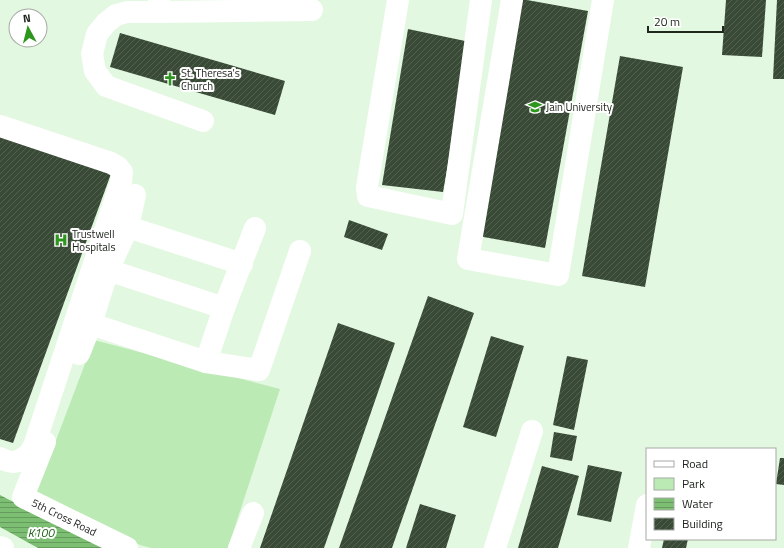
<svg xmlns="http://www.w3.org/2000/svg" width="784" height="548" viewBox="0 0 784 548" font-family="'Titillium Web',sans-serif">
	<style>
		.green { fill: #bbeab4 }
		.water { fill: url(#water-rules) }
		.building { fill: url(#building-hatch) }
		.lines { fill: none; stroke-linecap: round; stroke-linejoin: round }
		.minor { stroke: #fff; stroke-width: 22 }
		.labels { text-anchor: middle; stroke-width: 4; stroke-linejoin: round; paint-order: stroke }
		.poi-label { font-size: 11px; fill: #20271e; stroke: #fff; text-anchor: start }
		.street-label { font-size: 11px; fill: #20271e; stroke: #fff }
		.water-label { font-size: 12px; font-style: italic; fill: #216318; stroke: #fff }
	</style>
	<defs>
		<pattern id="water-rules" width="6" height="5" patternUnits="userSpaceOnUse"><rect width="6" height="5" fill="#7cbf72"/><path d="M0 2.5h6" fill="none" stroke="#659b5d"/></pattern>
		<pattern id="building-hatch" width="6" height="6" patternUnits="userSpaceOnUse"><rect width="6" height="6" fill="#394a36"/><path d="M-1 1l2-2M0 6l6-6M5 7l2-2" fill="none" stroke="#536151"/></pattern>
	</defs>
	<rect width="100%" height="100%" fill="#e3f8e0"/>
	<!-- green -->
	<path class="green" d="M94 340 280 389 228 548H151L140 545 36 493Z"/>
	<!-- water -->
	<path class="water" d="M0 495 29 510 106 548H38L0 527Z"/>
	<!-- building -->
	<g class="building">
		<path d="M521 0H527L588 11 545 248 478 236Z"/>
		<path d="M726 0H766L762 57 722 55Z"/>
		<path d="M777 0H784V79H773Z"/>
		<path d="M408 29 470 42 443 192 382 185Z"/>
		<path d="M120 33 285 81 275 115 110 67Z"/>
		<path d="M620 56 683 67 645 287 582 276Z"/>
		<path d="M0 131 112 171 13 443 0 439Z"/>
		<path d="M349 220 388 234 382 250 344 237Z"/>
		<path d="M428 296 474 313 392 548H339Z"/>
		<path d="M338 323 395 343 324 548H260Z"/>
		<path d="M491 336 524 346 496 437 463 427Z"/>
		<path d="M567 356 588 360 574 430 553 425Z"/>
		<path d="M554 432 577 436 572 461 550 457Z"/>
		<path d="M780 458H784V485L776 484Z"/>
		<path d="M588 465 622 472 611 522 577 515Z"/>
		<path d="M542 466 579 476 558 548H518Z"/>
		<path d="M420 504 456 515 446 548H406Z"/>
		<path d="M664 539H688L686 548H662Z"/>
	</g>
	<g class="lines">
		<!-- minor -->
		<g class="minor">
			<path d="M159 0 160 12H127L116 15 106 23 97 34 92 54 95 71 106 86 203 121"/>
			<path d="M398 0 367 187 368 196 452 214 481 0"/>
			<path d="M512 0 468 259 558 275 603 0"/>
			<path d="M160 12 312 10"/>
			<path d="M0 126 111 163 118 167 122 172 121 182 34 446C30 454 23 461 13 462 9 462 4 460 0 458"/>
			<path d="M128 227 242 264"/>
			<path d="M108 270 224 308"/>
			<path d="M91 324 206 362 259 370 300 251"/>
			<path d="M79 354 91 324 108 270 128 227 135 195"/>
			<path d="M206 362 224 308 255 228"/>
			<path id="s1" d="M45 442 23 497 127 548"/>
			<path d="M0 547 3 548"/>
			<path d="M239 548 253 513"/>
			<path d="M495 548 532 431"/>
			<path d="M639 548 647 505"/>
		</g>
	</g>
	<!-- icons -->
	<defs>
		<g id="church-bare" transform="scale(1.08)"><path d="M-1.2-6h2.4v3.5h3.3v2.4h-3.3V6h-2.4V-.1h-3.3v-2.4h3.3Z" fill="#2e961e" stroke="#fff" stroke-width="2.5" paint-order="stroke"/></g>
		<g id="university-bare" transform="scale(1.08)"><path d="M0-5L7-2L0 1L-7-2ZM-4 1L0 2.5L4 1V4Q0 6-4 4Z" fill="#2e961e" stroke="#fff" stroke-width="2.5" paint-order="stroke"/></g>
		<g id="hospital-bare" transform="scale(1.08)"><path d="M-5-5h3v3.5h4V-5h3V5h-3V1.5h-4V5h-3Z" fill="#2e961e" stroke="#fff" stroke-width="2.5" paint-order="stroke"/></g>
	</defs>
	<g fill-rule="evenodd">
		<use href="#church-bare" x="170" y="79"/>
		<use href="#university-bare" x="535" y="107"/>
		<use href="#hospital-bare" x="61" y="240"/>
	</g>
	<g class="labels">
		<!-- poi labels -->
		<g class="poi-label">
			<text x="181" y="77">St. Theresa's<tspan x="181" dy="13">Church</tspan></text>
			<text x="546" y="111">Jain University</text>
			<text x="72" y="238">Trustwell<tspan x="72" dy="13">Hospitals</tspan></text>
		</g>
		<!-- street labels -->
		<g class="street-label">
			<text dy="4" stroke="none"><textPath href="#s1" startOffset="105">5th Cross Road</textPath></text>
		</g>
		<!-- water labels -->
		<g class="water-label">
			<text x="41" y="537">K100</text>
		</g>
	</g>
	<!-- legend -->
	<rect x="646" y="448" width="130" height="92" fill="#ffffff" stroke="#a6a9a5"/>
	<rect x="654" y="461" width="20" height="6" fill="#ffffff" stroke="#a6a9a5"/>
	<text x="682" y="468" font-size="12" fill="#20271e">Road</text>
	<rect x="654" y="478" width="20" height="12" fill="#bbeab4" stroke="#a6a9a5"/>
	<text x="682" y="488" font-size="12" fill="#20271e">Park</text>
	<rect x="654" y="498" width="20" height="12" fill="url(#water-rules)" stroke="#a6a9a5"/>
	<text x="682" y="508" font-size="12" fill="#20271e">Water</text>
	<rect x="654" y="518" width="20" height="12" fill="url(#building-hatch)" stroke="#a6a9a5"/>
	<text x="682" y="528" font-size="12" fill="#20271e">Building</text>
	<!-- north arrow -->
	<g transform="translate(28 28) rotate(353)"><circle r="19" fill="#ffffff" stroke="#a6a9a5"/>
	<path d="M0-3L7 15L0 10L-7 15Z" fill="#2e961e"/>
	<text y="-6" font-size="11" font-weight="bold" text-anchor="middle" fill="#20271e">N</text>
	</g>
	<!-- scale -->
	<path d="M648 26v6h75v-6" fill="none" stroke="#20271e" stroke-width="2"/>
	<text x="654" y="26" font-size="12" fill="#20271e" stroke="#ffffff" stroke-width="3" paint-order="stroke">20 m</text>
</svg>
